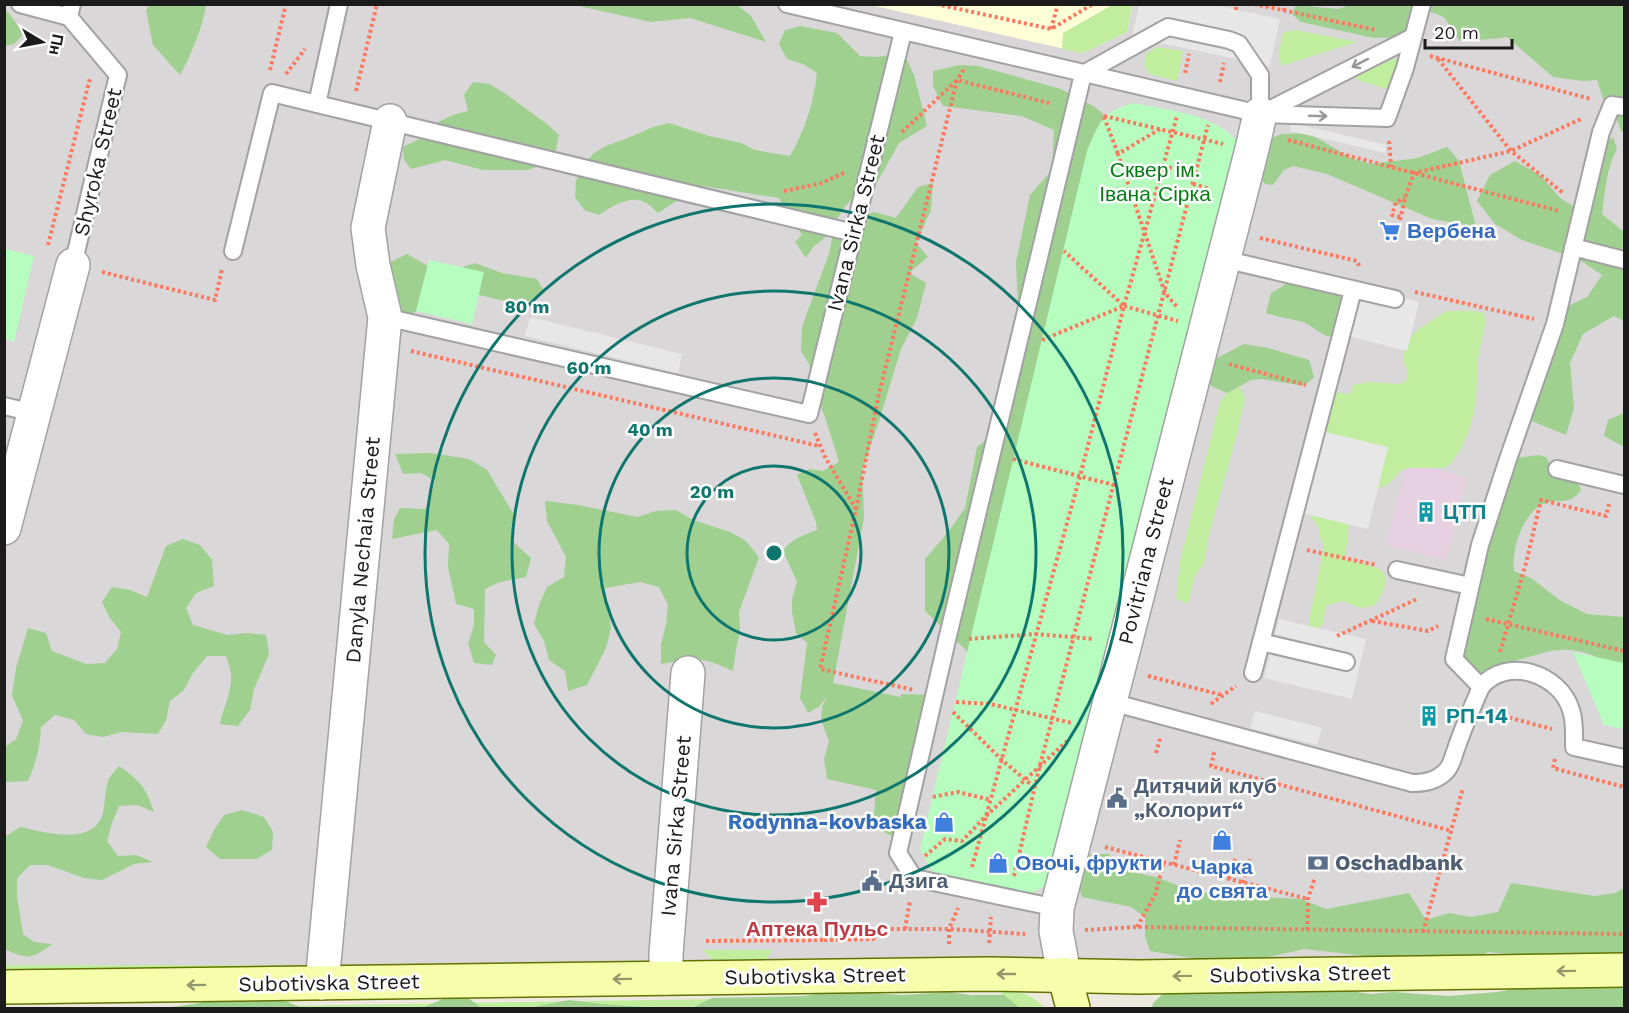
<svg xmlns="http://www.w3.org/2000/svg" width="1629" height="1013" viewBox="0 0 1629 1013" font-family="'Work Sans',sans-serif">
	<style>
		.residential { fill: #d9d7d7 }
		.industrial { fill: #e7d0e2 }
		.education { fill: #fdffd6 }
		.grass { fill: #c1ed9f }
		.forest { fill: #9fd090 }
		.park { fill: #b6fdbf }
		.parking { fill: #e7e7e7 }
		.lines { fill: none; stroke-linecap: round; stroke-linejoin: round }
		.lane-casing { stroke: #a2a2a2; stroke-width: 20 }
		.street-casing { stroke: #a2a2a2; stroke-width: 36 }
		.secondary-casing { stroke: #617300; stroke-width: 36 }
		.path { stroke: #ff775e; stroke-width: 4; stroke-dasharray: 3 3; stroke-linecap: butt }
		.lane { stroke: #fff; stroke-width: 16 }
		.street { stroke: #fff; stroke-width: 33 }
		.secondary { stroke: #f6feac; stroke-width: 33 }
		.oneway { stroke: #989898 }
		.oneway2 { stroke: #93986b }
		.ring { fill: none; stroke: #0f766e; stroke-width: 3 }
		.labels { text-anchor: middle; stroke-width: 5; stroke-linejoin: round; paint-order: stroke }
		.street-label { font-size: 21px; fill: #1b1b1b; stroke: #fff }
		.park-label { font-size: 21px; fill: #037e13; stroke: #fff }
		.shop-label { font-size: 21px; font-weight: bold; fill: #366cbe; stroke: #fff; text-anchor: start }
		.culture-label { font-size: 21px; font-weight: bold; fill: #0d838f; stroke: #fff; text-anchor: start }
		.service-label { font-size: 21px; font-weight: bold; fill: #4e5e75; stroke: #fff; text-anchor: start }
		.health-label { font-size: 21px; font-weight: bold; fill: #be3a42; stroke: #fff }
		.centre { fill: #0f766e; stroke: #fff; stroke-width: 3 }
		.ring-label { font-size: 18px; text-anchor: middle; font-weight: bold; fill: #0f766e; stroke: #fff; stroke-width: 5; stroke-linejoin: round; paint-order: stroke }
	</style>
	<rect width="100%" height="100%" fill="#ede9df"/>
	<!-- residential -->
	<path class="residential" d="M4 5H1624V960L5 984Z"/>
	<!-- industrial -->
	<path class="industrial" d="M1407 462 1467 477 1446 560 1386 545Z"/>
	<!-- education -->
	<path class="education" d="M870 5H1132L1127 32 1083 53Z"/>
	<!-- grass -->
	<g class="grass">
		<path d="M1112 5H1132L1127 32 1083 53 1062 49 1063 33Z"/>
		<path d="M1296 30 1357 42 1281 66 1279 53 1283 32Z"/>
		<path d="M1156 47 1183 51 1177 81 1149 74 1144 64 1146 54Z"/>
		<path d="M1394 59 1398 60 1402 73 1395 87 1387 89 1360 81 1356 78 1355 75 1357 72Z"/>
		<path d="M1446 311H1474L1483 313 1486 320 1478 358 1476 400 1471 425 1461 449 1451 463 1444 468H1408L1400 471 1389 484 1351 500 1347 543 1344 559C1377 567 1401 567 1374 606L1361 608 1342 601 1326 606 1323 623 1314 637 1307 633 1324 546 1320 538 1319 528 1309 514 1314 478 1333 392 1350 394 1353 385 1367 382 1401 384 1408 379V370L1403 362 1405 345 1416 331Z"/>
		<path d="M1240 387 1245 399 1234 445 1209 535 1204 563 1195 576 1188 604 1176 598 1180 561 1220 402 1227 393Z"/>
		<path d="M703 950H772L761 968 715 963Z"/>
		<rect x="5" y="965" width="297" height="11"/>
		<path d="M1002 992C1024 992 1030 993 1045 1008H1002Z"/>
		<path d="M978 995 979 1008H138Z"/>
	</g>
	<!-- forest -->
	<g class="forest">
		<path d="M1427 4 1624 5V132L1621 131 1612 105 1606 108 1597 80 1583 81 1553 77 1507 37C1492 40 1476 39 1460 41L1444 17 1426 10Z"/>
		<path d="M149 5H206C202 30 192 52 180 75L153 45 146 10Z"/>
		<path d="M574 5H737L751 16 766 42 690 18 651 22Z"/>
		<path d="M1296 5 1338 9 1350 5H1419L1407 37 1374 38 1301 22 1292 14Z"/>
		<path d="M5 11 8 12 24 34 14 44 5 46Z"/>
		<path d="M800 26 837 33 860 56 876 57 892 55 907 60 914 75 927 126 899 143 873 190 857 195 845 206 827 236 813 247 806 258 795 242 802 235 779 198 703 186 676 201 658 213C654 210 651 205 646 203 631 194 612 206 599 215L584 210 575 197 576 181 583 165 594 153 608 145 623 140 653 127 669 123 709 136 741 143 755 150 790 156C805 130 814 102 817 73L803 64 787 59 779 44 785 30Z"/>
		<path d="M960 65 978 66 1061 89 1095 107 1118 126 971 655 925 611V559L949 531 965 508 977 447 997 431 1021 373 1016 262 1030 195 1052 170 1054 130 1022 116 943 106 933 86V71Z"/>
		<path d="M473 82 489 84 503 92 547 124 559 135 554 160 528 170H483L445 160 411 169 404 160 403 147 417 140 434 137 438 122 453 115 468 111 464 95Z"/>
		<path d="M1309 133 1349 157 1370 164 1418 158 1447 147 1459 161 1476 227 1432 219 1327 174 1293 166 1284 170 1273 185 1265 184 1260 177 1259 143 1282 134Z"/>
		<path d="M1613 137 1617 149C1606 168 1605 193 1602 214L1624 232V321L1614 316 1583 334 1570 363 1574 408 1566 435 1527 419 1566 307 1587 297 1602 275 1578 259 1522 240 1495 224 1477 201 1490 175 1515 161 1540 175 1560 198 1576 208 1599 150Z"/>
		<path d="M933 183 931 210 916 243 928 257 909 273 926 283 917 318 901 349 880 418 862 471 864 518 833 683 901 697V694L935 695 896 838 873 827 876 790 827 779 824 759 829 741 821 720 822 707 827 696 820 706 808 713 800 698 807 643 796 633 792 612V599L797 582 783 551C791 539 804 535 817 530L816 522 797 475 809 469 823 471 839 462 825 417 817 397 809 364 801 351 802 328 808 310 829 254 834 227 874 212 896 218 918 187Z"/>
		<path d="M407 254 428 266 447 272 475 263 502 273 537 279 545 293 521 305 475 294 420 309 401 320 382 266Z"/>
		<path d="M1293 280 1339 292 1344 310 1332 337C1321 336 1314 326 1303 322 1291 319 1278 317 1266 313L1271 293Z"/>
		<path d="M1244 344 1268 348 1309 360 1314 377 1304 386 1262 379 1251 380 1227 393 1211 386 1205 373 1217 358Z"/>
		<path d="M1624 413V447L1604 436 1608 420Z"/>
		<path d="M431 453 469 459 487 470 513 513 512 541 531 558 526 577 500 582 485 589 484 642 496 655 492 665 474 663 468 643 474 626V609L456 604 448 567 449 544 437 530 392 539 394 519 400 508 426 509 435 481 421 473 403 474 395 454Z"/>
		<path d="M1539 455 1547 458 1553 475 1578 481 1581 490C1570 507 1559 497 1543 504 1523 513 1511 550 1514 571L1531 578 1561 601 1587 614 1624 617V680C1615 672 1605 661 1594 656 1579 649 1561 648 1546 652 1522 659 1497 665 1474 675L1455 653 1505 473 1518 461 1508 459Z"/>
		<path d="M545 501 578 505 637 517 656 511 676 510 693 520 730 532 746 541 759 557 739 612 740 631 736 650 733 671C701 656 695 658 661 664V644L666 625 668 605 659 587 640 582 605 588 611 629 606 648 587 685 568 691 565 671 549 660 544 641 534 624 539 605 547 587 564 577 566 557 547 521Z"/>
		<path d="M183 539 200 545 212 560 214 586 196 593 186 608 193 625 228 635 246 633 266 635 269 654 254 689 250 710 238 726 220 724C223 708 232 692 231 675 231 669 228 662 226 656H207L193 673 184 690 170 701 166 720 158 734 122 732 103 737 86 734 74 720 55 715 41 727C40 747 36 763 28 781L5 782V747L16 739 23 721 12 695 16 668 28 628 46 633 52 651 86 664 105 663 117 649 121 632 110 618 102 602 112 587 130 590 147 597 166 546Z"/>
		<path d="M119 766C141 782 145 786 154 812L137 805 119 806 112 823 107 841 118 856 136 855 153 862 134 864 102 880 84 878 48 865H30L17 878V896L23 934 34 942 52 944C33 959 27 960 5 949V837L20 827C44 832 94 847 103 813 105 803 105 791 108 781 110 775 116 770 119 766Z"/>
		<path d="M242 810 264 817 273 832 272 850 256 859H220L206 847 214 830 224 815Z"/>
		<path d="M1088 854H1109L1113 868 1156 877 1179 886 1216 895 1301 899 1326 909 1409 893 1426 920 1449 913 1471 917 1498 912 1511 883 1594 896 1615 893 1624 888V952L1579 961 1489 952 1463 963 1423 969 1358 955 1304 949 1260 959 1221 963 1150 951 1145 936V917L1131 907 1082 897 1077 880 1087 860Z"/>
		<path d="M1624 984V1008H1152L1153 1003 1170 987 1237 992 1260 993 1304 989 1349 991 1371 994 1393 992 1449 996 1497 992 1519 988Z"/>
		<path d="M831 991 902 995 948 992 971 995H1004L1020 1008H692L712 998 805 996Z"/>
		<path d="M230 997 281 999 302 1008H163L194 1004Z"/>
		<path d="M468 998 482 1008H422L443 999Z"/>
		<path d="M569 1000 601 1004 659 1008H528Z"/>
	</g>
	<!-- park -->
	<g class="park">
		<path d="M1134 103C1170 111 1213 113 1239 143L1051 882 1025 897 935 877 920 849 1087 151C1100 121 1101 112 1134 103Z"/>
		<path d="M5 249 34 256 14 342 5 339Z"/>
		<path d="M429 260 484 272 472 324 416 311Z"/>
		<path d="M1573 652 1624 663V729L1604 725Z"/>
	</g>
	<!-- parking -->
	<g class="parking">
		<path d="M1139 5H1214L1280 19 1270 66 1132 37Z"/>
		<path d="M1292 123 1387 145 1385 153 1290 131Z"/>
		<path d="M1360 287 1419 302 1407 351 1348 336Z"/>
		<path d="M530 317 682 354 678 373 525 336Z"/>
		<path d="M1321 431 1388 447 1368 529 1301 513Z"/>
		<path d="M1279 619 1366 639 1352 699 1264 678Z"/>
		<path d="M1255 711 1322 728 1317 745 1250 728Z"/>
	</g>
	<g class="lines">
		<!-- lane casing -->
		<g class="lane-casing">
			<g id="lane">
				<path d="M20 4 69 17"/>
				<path d="M72 4 69 17 118 75 73 265"/>
				<path d="M339 4 317 104 854 233"/>
				<path d="M787 4 1260 114 1387 118 1405 68 1422 4"/>
				<path d="M1263 113 1413 37"/>
				<path d="M1573 247 1624 260"/>
				<path d="M233 251 272 93 317 104"/>
				<path d="M1223 259 1395 299"/>
				<path d="M385 317 809 414 903 32"/>
				<path d="M4 406 34 413"/>
				<path d="M1557 469 1624 485"/>
				<path d="M1397 570 1470 586"/>
				<path d="M1261 642 1346 662"/>
				<path d="M1253 673 1353 290"/>
				<path d="M1481 687 1454 659 1480 545 1508 459 1555 324 1601 132 1612 105 1624 107"/>
				<path d="M1111 702 1412 783C1425 783 1437 781 1447 770 1452 764 1453 757 1456 749 1463 728 1472 708 1481 687 1506 656 1560 673 1571 710 1575 721 1574 735 1574 747L1624 758"/>
				<path d="M1057 908 914 878 898 853 947 640 1083 74 1168 27 1229 40 1239 44 1260 75V114"/>
			</g>
		</g>
		<!-- street casing -->
		<g class="street-casing">
			<g id="street">
				<path d="M4 528 73 265"/>
				<path d="M1064 974 1056 931 1057 908 1252 149 1260 114"/>
				<path d="M666 978V954L688 673"/>
				<path d="M322 983 385 317 373 265 368 228 390 121"/>
			</g>
		</g>
		<!-- secondary casing -->
		<g class="secondary-casing">
			<g id="secondary">
				<path d="M1064 974 1073 1008"/>
				<path d="M4 987 988 974 1138 977 1624 970"/>
			</g>
		</g>
		<!-- path -->
		<g class="path">
			<path d="M936 4 1051 29 1093 4"/>
			<path d="M1254 4 1376 30"/>
			<path d="M1236 10 1237 4"/>
			<path d="M1284 11 1285 4"/>
			<path d="M1051 29 1058 4"/>
			<path d="M1430 56 1591 99"/>
			<path d="M1438 59 1511 151 1563 193"/>
			<path d="M270 70 286 4"/>
			<path d="M1185 73 1189 54"/>
			<path d="M286 74 305 49"/>
			<path d="M1220 82 1224 63"/>
			<path d="M356 91 377 4"/>
			<path d="M1104 116 1223 144"/>
			<path d="M1104 117 1118 154"/>
			<path d="M1160 129 1118 154 1165 293 1178 308"/>
			<path d="M902 132 957 80 1049 103"/>
			<path d="M1288 140 1559 211"/>
			<path d="M1389 141 1391 167"/>
			<path d="M1163 166 1196 174"/>
			<path d="M1193 184 1210 189"/>
			<path d="M784 191 822 183 846 172"/>
			<path d="M1400 217 1392 215 1396 202 1405 198"/>
			<path d="M1400 220 1405 198 1414 173 1511 151 1581 119"/>
			<path d="M1260 238 1357 261 1360 268"/>
			<path d="M48 245 90 78"/>
			<path d="M102 272 215 300 222 269"/>
			<path d="M1415 292 1534 319"/>
			<path d="M1124 306 1178 321"/>
			<path d="M1042 340 1124 306 1064 251"/>
			<path d="M411 351 819 446"/>
			<path d="M1229 364 1306 385"/>
			<path d="M815 433 825 457 856 509 820 669 914 690"/>
			<path d="M1013 459 1114 485"/>
			<path d="M856 509 878 398 957 80 964 69"/>
			<path d="M1307 550 1376 565"/>
			<path d="M1486 619 1624 651"/>
			<path d="M1372 621 1428 631 1438 626"/>
			<path d="M1337 636 1417 599"/>
			<path d="M969 639 1036 634 1094 639"/>
			<path d="M1500 652 1526 563 1541 500 1606 516 1609 504"/>
			<path d="M1148 676 1222 695"/>
			<path d="M956 702 990 704 1072 723"/>
			<path d="M1211 704 1236 686"/>
			<path d="M953 712 1002 760 1035 788"/>
			<path d="M1492 713 1552 729"/>
			<path d="M1156 753 1160 739"/>
			<path d="M1212 753 1214 754 1211 766 1452 831"/>
			<path d="M1555 759 1553 768 1624 787"/>
			<path d="M933 797 958 792 991 800"/>
			<path d="M1105 847 1308 899"/>
			<path d="M925 856 945 839 962 841 986 816 1067 741"/>
			<path d="M1174 865 1180 840"/>
			<path d="M972 867 1080 476 1124 306 1177 116"/>
			<path d="M1014 876 1040 765 1208 125"/>
			<path d="M1229 879 1236 856"/>
			<path d="M1243 883 1250 859"/>
			<path d="M1137 927 1155 895 1164 862"/>
			<path d="M905 929 910 900"/>
			<path d="M1085 930 1137 927 1624 934"/>
			<path d="M1307 930 1308 899 1315 877"/>
			<path d="M1423 932 1463 788"/>
			<path d="M824 940 873 939 880 929H949L1025 934"/>
			<path d="M706 941 824 940V942"/>
			<path d="M989 943 991 917"/>
			<path d="M949 944V929L958 908"/>
		</g>
		<!-- lane -->
		<use href="#lane" class="lane"/>
		<!-- street -->
		<use href="#street" class="street"/>
		<!-- secondary -->
		<use href="#secondary" class="secondary"/>
	</g>
	<!-- one-way arrows -->
	<defs><path id="oneway-shaft" d="M-6 0H5M1.5-3L5.5 0L1.5 3" fill="none" stroke-width="1.6" stroke-linecap="round" stroke-linejoin="round" transform="scale(1.5)"/></defs>
	<g class="oneway">
		<use href="#oneway-shaft" transform="translate(1360 63) rotate(153)"/>
		<use href="#oneway-shaft" transform="translate(1318 116) rotate(2)"/>
	</g>
	<g class="oneway2">
		<use href="#oneway-shaft" transform="translate(1566 971) rotate(179)"/>
		<use href="#oneway-shaft" transform="translate(1006 974) rotate(-180)"/>
		<use href="#oneway-shaft" transform="translate(1182 976) rotate(179)"/>
		<use href="#oneway-shaft" transform="translate(622 979) rotate(179)"/>
		<use href="#oneway-shaft" transform="translate(196 985) rotate(179)"/>
	</g>
	<!-- distance rings -->
	<g class="ring">
		<circle cx="774" cy="553" r="87"/>
		<circle cx="774" cy="553" r="175"/>
		<circle cx="774" cy="553" r="262"/>
		<circle cx="774" cy="553" r="349"/>
	</g>
	<!-- icons -->
	<defs>
		<g id="supermarket-bare" transform="scale(1.62)"><path d="M-6-5.5h2.5l.6 2H6L4.5 2H-2.5L-4.4-4H-6ZM-1.5 3.2a1.3 1.3 0 1 0 .1 0ZM3 3.2a1.3 1.3 0 1 0 .1 0Z" fill="#3f7fe0" stroke="#fff" stroke-width="2.5" paint-order="stroke"/></g>
		<g id="building-bare" transform="scale(1.62)"><path d="M-4-6H4V6H1V3H-1V6H-4ZM-2.5-4.3h1.7v1.8h-1.7ZM.8-4.3h1.7v1.8H.8ZM-2.5-1h1.7V.8h-1.7ZM.8-1h1.7V.8H.8Z" fill="#0f9aa8" stroke="#fff" stroke-width="2.5" paint-order="stroke"/></g>
		<g id="civic-bare" transform="scale(1.62)"><path d="M-.6-6.5H3V-4.5H.6V-3L4-1V1h2V6H-6V1h2V-1L-.6-3ZM-1.2 2.5V6h2.4V2.5Z" fill="#5c6f8a" stroke="#fff" stroke-width="2.5" paint-order="stroke"/></g>
		<g id="shop-bare" transform="scale(1.62)"><path d="M-5-2.5h2.3a2.7 3.5 0 0 1 5.4 0H5L5.5 6h-11ZM-1.5-2.5h3a1.5 2.3 0 0 0-3 0Z" fill="#3f7fe0" stroke="#fff" stroke-width="2.5" paint-order="stroke"/></g>
		<g id="bank-bare" transform="scale(1.62)"><path d="M-6-4H6V4H-6ZM0-2.3a2.3 2.3 0 1 0 0 4.6a2.3 2.3 0 1 0 0-4.6Z" fill="#5c6f8a" stroke="#fff" stroke-width="2.5" paint-order="stroke"/></g>
		<g id="pharmacy-bare" transform="scale(1.62)"><path d="M-2-6h4v4h4v4h-4v4h-4v-4h-4v-4h4Z" fill="#e0444e" stroke="#fff" stroke-width="2.5" paint-order="stroke"/></g>
	</defs>
	<g fill-rule="evenodd">
		<use href="#supermarket-bare" x="1390" y="231"/>
		<use href="#building-bare" x="1426" y="512"/>
		<use href="#building-bare" x="1429" y="716"/>
		<use href="#civic-bare" x="1117" y="798"/>
		<use href="#shop-bare" x="944" y="822"/>
		<use href="#shop-bare" x="1222" y="840"/>
		<use href="#shop-bare" x="998" y="863"/>
		<use href="#bank-bare" x="1318" y="863"/>
		<use href="#civic-bare" x="872" y="881"/>
		<use href="#pharmacy-bare" x="817" y="902"/>
	</g>
	<g class="labels">
		<!-- street labels -->
		<g class="street-label">
			<text transform="translate(98 162) rotate(-77)" y="7">Shyroka Street</text>
			<text transform="translate(856 223) rotate(-76)" y="7">Ivana Sirka Street</text>
			<text transform="translate(363 550) rotate(-85)" y="7">Danyla Nechaia Street</text>
			<text transform="translate(1146 561) rotate(-76)" y="7">Povitriana Street</text>
			<text transform="translate(676 826) rotate(-85)" y="7">Ivana Sirka Street</text>
			<text transform="translate(1300 974) rotate(-1)" y="7">Subotivska Street</text>
			<text transform="translate(815 976) rotate(-1)" y="7">Subotivska Street</text>
			<text transform="translate(329 983) rotate(-1)" y="7">Subotivska Street</text>
		</g>
		<!-- park labels -->
		<g class="park-label">
			<text x="1155" y="177">Сквер ім.<tspan x="1155" dy="24">Івана Сірка</tspan></text>
		</g>
		<!-- shop labels -->
		<g class="shop-label">
			<text x="1407" y="238">Вербена</text>
			<text x="927" y="829" text-anchor="end">Rodynna-kovbaska</text>
			<text x="1015" y="870">Овочі, фрукти</text>
			<text x="1222" y="874" text-anchor="middle">Чарка<tspan x="1222" dy="24">до свята</tspan></text>
		</g>
		<!-- culture labels -->
		<g class="culture-label">
			<text x="1443" y="519">ЦТП</text>
			<text x="1446" y="723">РП-14</text>
		</g>
		<!-- service labels -->
		<g class="service-label">
			<text x="1134" y="793">Дитячий клуб<tspan x="1134" dy="24">„Колорит“</tspan></text>
			<text x="1335" y="870">Oschadbank</text>
			<text x="889" y="888">Дзига</text>
		</g>
		<!-- health labels -->
		<g class="health-label">
			<text x="817" y="936">Аптека Пульс</text>
		</g>
	</g>
	<circle cx="774" cy="553" r="9" class="centre"/>
	<g class="ring-label">
		<text x="527" y="313">80 m</text>
		<text x="589" y="374">60 m</text>
		<text x="650" y="436">40 m</text>
		<text x="712" y="498">20 m</text>
	</g>
	<!-- border -->
	<rect width="1629" height="1013" fill="none" stroke="#1b1b1b" stroke-width="12"/>
	<!-- north arrow -->
	<g transform="translate(42 42) rotate(100)" stroke="#ffffff" stroke-width="4.5" paint-order="stroke">
	<path d="M0-4.5L10 22L0 15L-10 22Z" fill="#1b1b1b"/>
	<text y="-9" font-size="16" font-weight="bold" text-anchor="middle" fill="#1b1b1b">Пн</text>
	</g>
	<!-- scale -->
	<path d="M1425 39v9h87v-9" fill="none" stroke="#1b1b1b" stroke-width="3"/>
	<text x="1434" y="39" font-size="18" fill="#1b1b1b" stroke="#ffffff" stroke-width="4.5" paint-order="stroke">20 m</text>
</svg>
